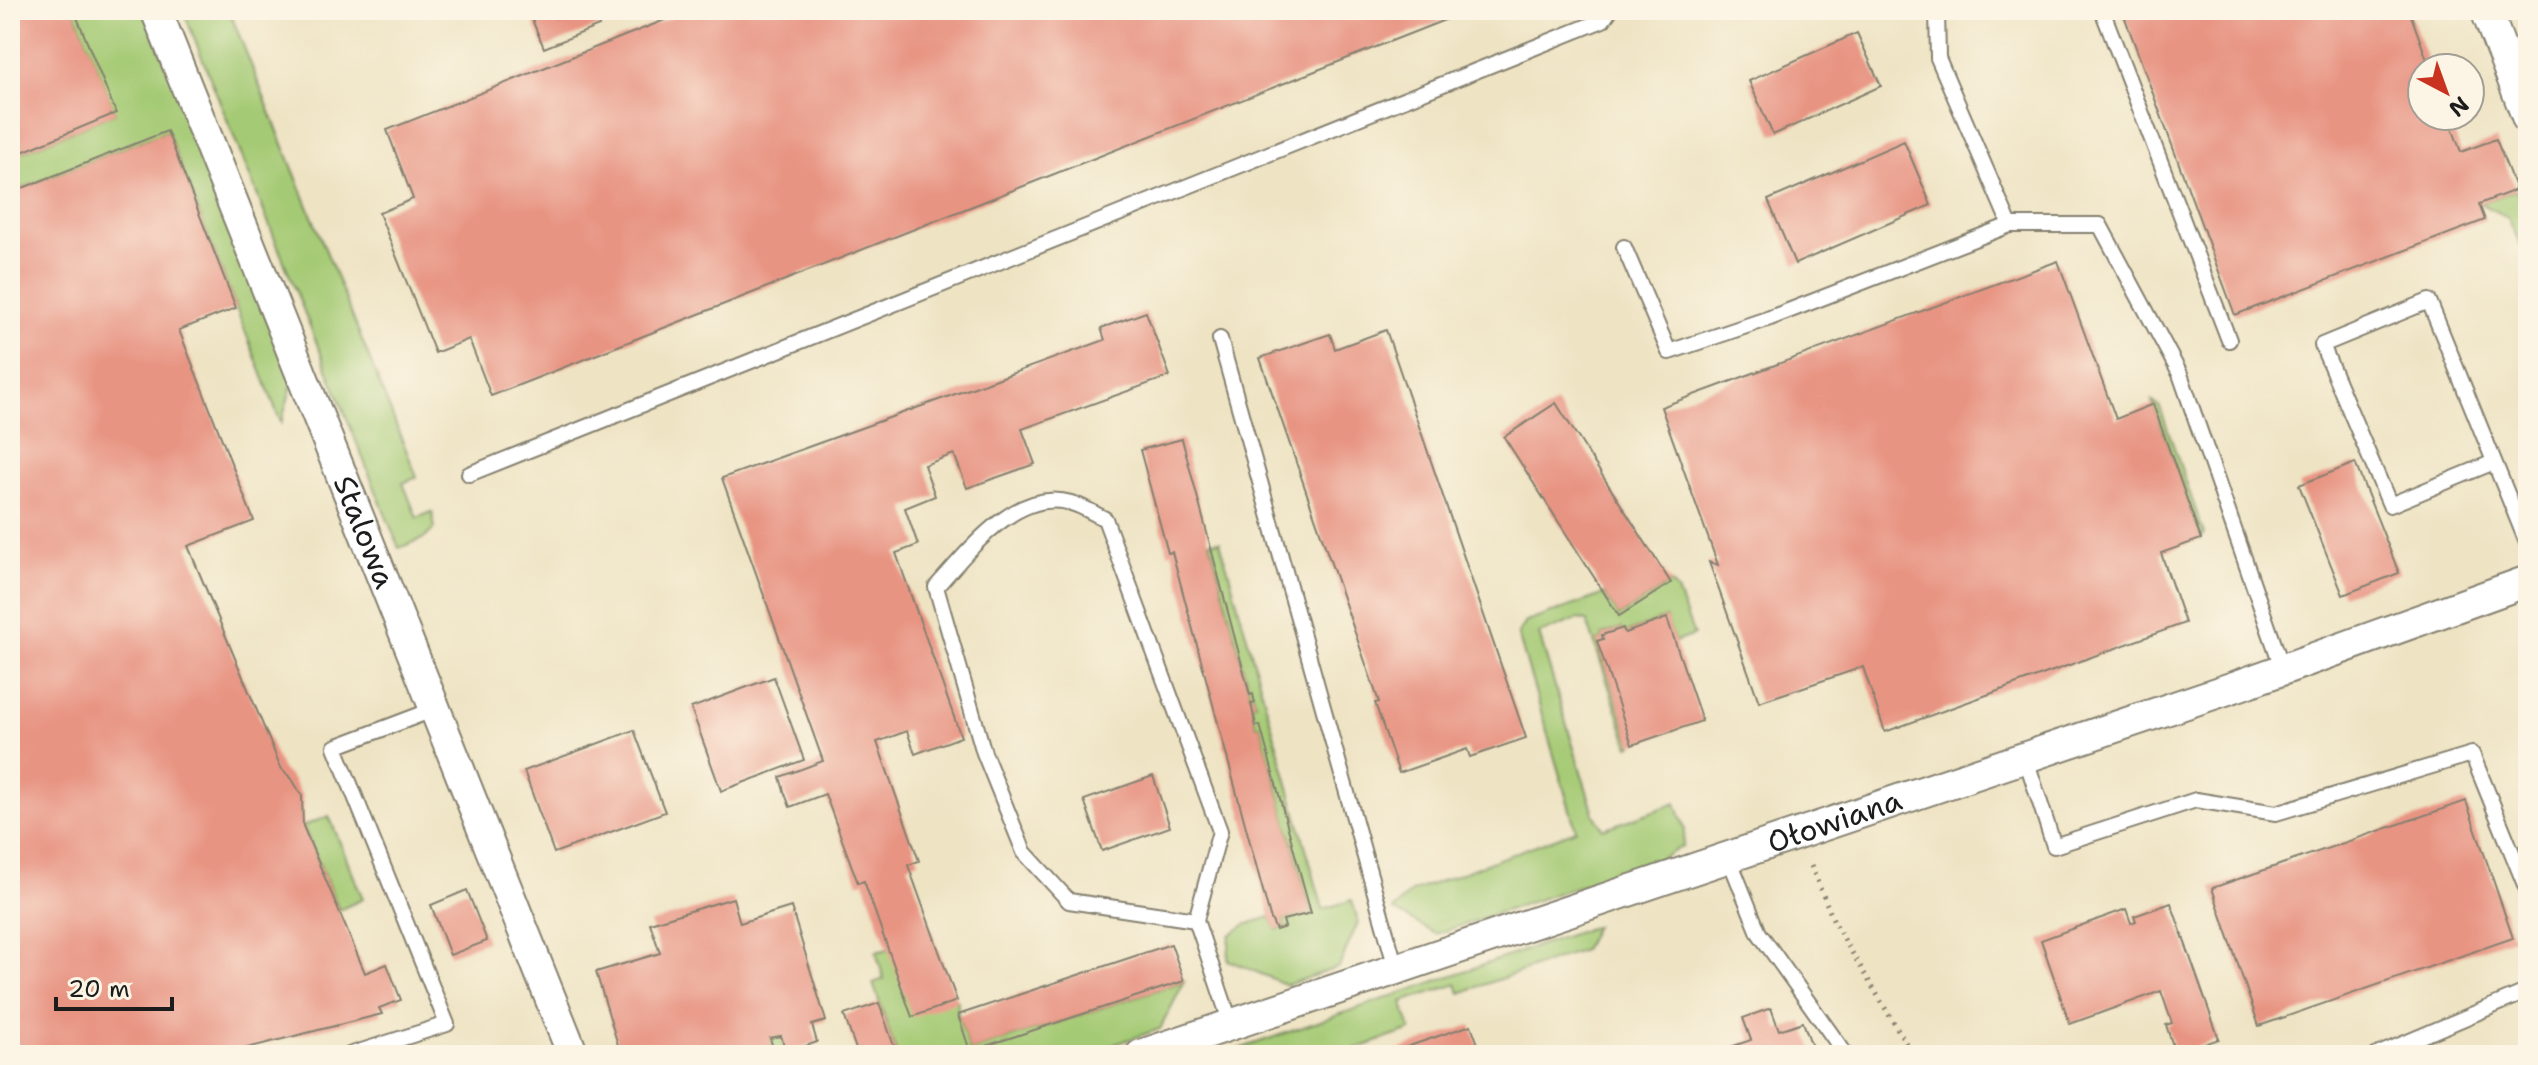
<svg xmlns="http://www.w3.org/2000/svg" width="2538" height="1065" viewBox="0 0 2538 1065" font-family="'Shantell Sans',sans-serif">
	<style>
		.green { fill: #a5ca74; stroke: #607348; stroke-width: 2 }
		.building { fill: #e89483 }
		.lines { fill: none; stroke-linecap: round; stroke-linejoin: round }
		.service-casing { stroke: #858070; stroke-width: 18 }
		.minor-casing { stroke: #858070; stroke-width: 34 }
		.path { stroke: #858070; stroke-width: 5; stroke-dasharray: 2 6; stroke-linecap: butt }
		.service { stroke: #fff; stroke-width: 14 }
		.minor { stroke: #fff; stroke-width: 30 }
		.labels { text-anchor: middle; stroke-width: 6; stroke-linejoin: round; paint-order: stroke }
		.street-label { font-size: 30px; fill: #1c1c1c; stroke: #fcf5e5 }
	</style>
	<rect width="100%" height="100%" fill="#fcf5e5"/>
	<filter id="ink" filterUnits="userSpaceOnUse"><feTurbulence type="fractalNoise" baseFrequency=".0125" numOctaves="2"/><feDisplacementMap in="SourceGraphic" scale="16" xChannelSelector="R" yChannelSelector="G"/><feConvolveMatrix kernelMatrix="1 2 1 2 8 2 1 2 1" color-interpolation-filters="sRGB"/></filter>
	<filter id="wash" filterUnits="userSpaceOnUse"><feTurbulence type="fractalNoise" baseFrequency=".006" numOctaves="4" result="noise"/><feDisplacementMap in="SourceGraphic" scale="32" xChannelSelector="R" yChannelSelector="G"/><feGaussianBlur stdDeviation="1.8" result="paint"/><feColorMatrix in="noise" values="0 0 0 0 0 0 0 0 0 0 0 0 0 0 0 0 0 1.4 0 .05"/><feComposite in="paint" operator="in"/></filter>
	<g filter="url(#wash)">
		<rect width="100%" height="100%" fill="#eee3c3"/>
		<!-- green -->
		<g class="green">
			<path d="M74 10H144L293 382 281 423 167 131 10 193V157L115 113Z"/>
			<path d="M183 10H229L417 477 403 483 417 518 432 512 435 528 425 538 399 548Z"/>
			<path d="M2516 190 2528 222V261L2508 218 2480 203Z"/>
			<path d="M2152 401 2160 407 2204 534 2201 539Z"/>
			<path d="M1220 541 1323 909 1352 900 1358 922 1339 967 1287 985 1228 960 1230 935 1245 925 1270 917 1277 930 1285 927 1283 920 1311 912 1260 725 1256 726 1251 704 1255 703 1253 694 1250 695 1210 542Z"/>
			<path d="M1671 583 1677 591 1694 635 1675 642 1666 618 1625 633 1622 628 1602 635 1603 639 1597 641 1632 745 1629 746 1587 621 1578 619 1539 634 1594 814 1603 829 1676 803 1685 830 1683 846 1664 857 1436 934 1393 910 1411 892 1576 830 1518 634 1526 622 1605 594 1619 616Z"/>
			<path d="M329 816 363 899 339 910 303 826Z"/>
			<path d="M1595 926 1583 950 1460 993 1457 984 1402 1002 1411 1030 1338 1055H1222Z"/>
			<path d="M888 949 957 1001 958 1015 970 1051 1184 981 1183 984 1160 1029 1083 1055H897L873 983 884 979 876 952Z"/>
			<path d="M781 1036 787 1055H751L772 1049 770 1038Z"/>
		</g>
		<g id="blocks">
			<!-- building -->
			<g class="building">
				<path d="M10 10H74L116 113 10 157Z"/>
				<path d="M543 10H552L555 18 575 10H593L599 26 544 48 530 15Z"/>
				<path d="M690 10H1470L491 396 469 339 435 353 379 213 413 199 387 130Z"/>
				<path d="M2122 10H2409L2430 68H2422V116H2448L2461 152 2496 139 2516 190 2479 204 2485 220 2235 315Z"/>
				<path d="M1857 33 1881 86 1773 135 1749 81Z"/>
				<path d="M167 131 236 308 179 330 254 521 188 546 281 768 292 779 302 796 303 826 365 973 387 964 401 1000 379 1008 382 1014 219 1055H99L95 1045 74 1051 75 1055H10V193Z"/>
				<path d="M1904 141 1931 205 1795 264 1768 200Z"/>
				<path d="M2058 261 2116 419 2153 404 2201 539 2161 553 2185 623 1885 732 1863 667 1759 702 1709 562 1718 565 1661 407Z"/>
				<path d="M1146 312 1170 376 1022 429 1035 464 967 488 954 454 924 465 935 496 905 508 918 545 896 553 961 737 915 754 907 731 877 742 919 861 908 865 957 1001 912 1017 864 881 858 883 825 794 790 807 784 791 780 777 823 761 722 478 1105 340 1101 328Z"/>
				<path d="M1386 330 1526 738 1470 757 1467 749 1399 773 1375 703 1379 702 1260 358 1330 334 1335 349Z"/>
				<path d="M1556 403 1671 583 1619 616 1504 437Z"/>
				<path d="M1182 439 1250 695 1253 694 1255 703 1251 704 1256 726 1260 725 1311 913 1283 920 1285 927 1276 930 1270 917 1172 552 1168 553 1140 450Z"/>
				<path d="M2355 463 2399 573 2343 595 2299 485Z"/>
				<path d="M1667 618 1702 721 1632 745 1597 641 1603 639 1602 635 1623 628 1625 633Z"/>
				<path d="M774 677 804 760 721 791 691 708Z"/>
				<path d="M634 730 665 812 554 853 524 771Z"/>
				<path d="M1153 776 1170 827 1102 851 1084 800Z"/>
				<path d="M2466 801 2513 938 2259 1026 2212 888Z"/>
				<path d="M467 890 487 941 450 955 431 905Z"/>
				<path d="M733 898 740 923 791 907 826 1021 812 1025 817 1042 800 1048 803 1055H787L781 1036 770 1038 773 1048 751 1055H621L596 972 660 953 650 923Z"/>
				<path d="M2171 903 2219 1039 2182 1052 2180 1046 2174 1049 2166 1025 2172 1023 2161 991 2070 1024 2041 940 2126 909 2131 923 2136 921 2134 916Z"/>
				<path d="M1171 944 1184 981 970 1051 958 1015Z"/>
				<path d="M879 1003 897 1055H858L844 1015Z"/>
				<path d="M1771 1008 1779 1030 1803 1022 1815 1055H1708L1751 1040 1743 1018Z"/>
				<path d="M1471 1025 1482 1055H1384L1418 1043Z"/>
			</g>
		</g>
	</g>
	<g filter="url(#ink)">
		<use href="#blocks" fill-opacity="0" stroke="#858070" stroke-width="2"/>
		<g class="lines">
			<!-- service casing -->
			<g class="service-casing">
				<g id="service">
					<path d="M1937 10 1938 58 2010 225"/>
					<path d="M2102 10 2229 340"/>
					<path d="M2506 62 2528 54"/>
					<path d="M1624 247 1669 352 1770 318 2010 225H2100L2180 374 2283 670"/>
					<path d="M1220 339 1396 968"/>
					<path d="M2494 462 2390 505 2322 345 2429 301 2528 545"/>
					<path d="M469 474 1603 20 1610 10"/>
					<path d="M2025 756 2054 846 2196 800 2276 813 2472 754 2528 892"/>
					<path d="M1728 856 1759 933 1846 1055"/>
					<path d="M1196 920 1069 901 1024 852 984 753 936 587C968 552 1016 487 1071 503 1083 506 1094 514 1105 519L1220 831 1196 920 1231 1024"/>
					<path d="M349 1055 447 1024 335 747 435 709"/>
					<path d="M2377 1055 2528 991"/>
				</g>
			</g>
			<!-- minor casing -->
			<g class="minor-casing">
				<g id="minor">
					<path id="s1" d="M156 10 573 1055"/>
					<path d="M2486 10 2528 119"/>
					<path id="s2" d="M1141 1055 2237 686 2528 581"/>
				</g>
			</g>
			<!-- path -->
			<path class="path" d="M1811 866 1835 924 1913 1055"/>
			<!-- service -->
			<use href="#service" class="service"/>
			<!-- minor -->
			<use href="#minor" class="minor"/>
		</g>
	</g>
	<g class="labels">
		<!-- street labels -->
		<g class="street-label">
			<text dy="10" stroke="none"><textPath href="#s1" startOffset="562">Stalowa</textPath></text>
			<text dy="10" stroke="none"><textPath href="#s2" startOffset="732">Ołowiana</textPath></text>
		</g>
	</g>
	<!-- margin -->
	<rect width="2538" height="1065" fill="none" stroke="#fcf5e5" stroke-width="40"/>
	<!-- north arrow -->
	<g transform="translate(2446 92) rotate(139)"><circle r="38" fill="#fcf5e5" stroke="#a29e95" stroke-width="2"/>
	<path d="M0-6L14 30L0 20L-14 30Z" fill="#c8321e"/>
	<text y="-12" font-size="22" font-weight="bold" text-anchor="middle" fill="#1c1c1c">N</text>
	</g>
	<!-- scale -->
	<path d="M56 997v12h116v-12" fill="none" stroke="#1c1c1c" stroke-width="4"/>
	<text x="68" y="997" font-size="24" fill="#1c1c1c" stroke="#fcf5e5" stroke-width="6" paint-order="stroke">20 m</text>
</svg>
